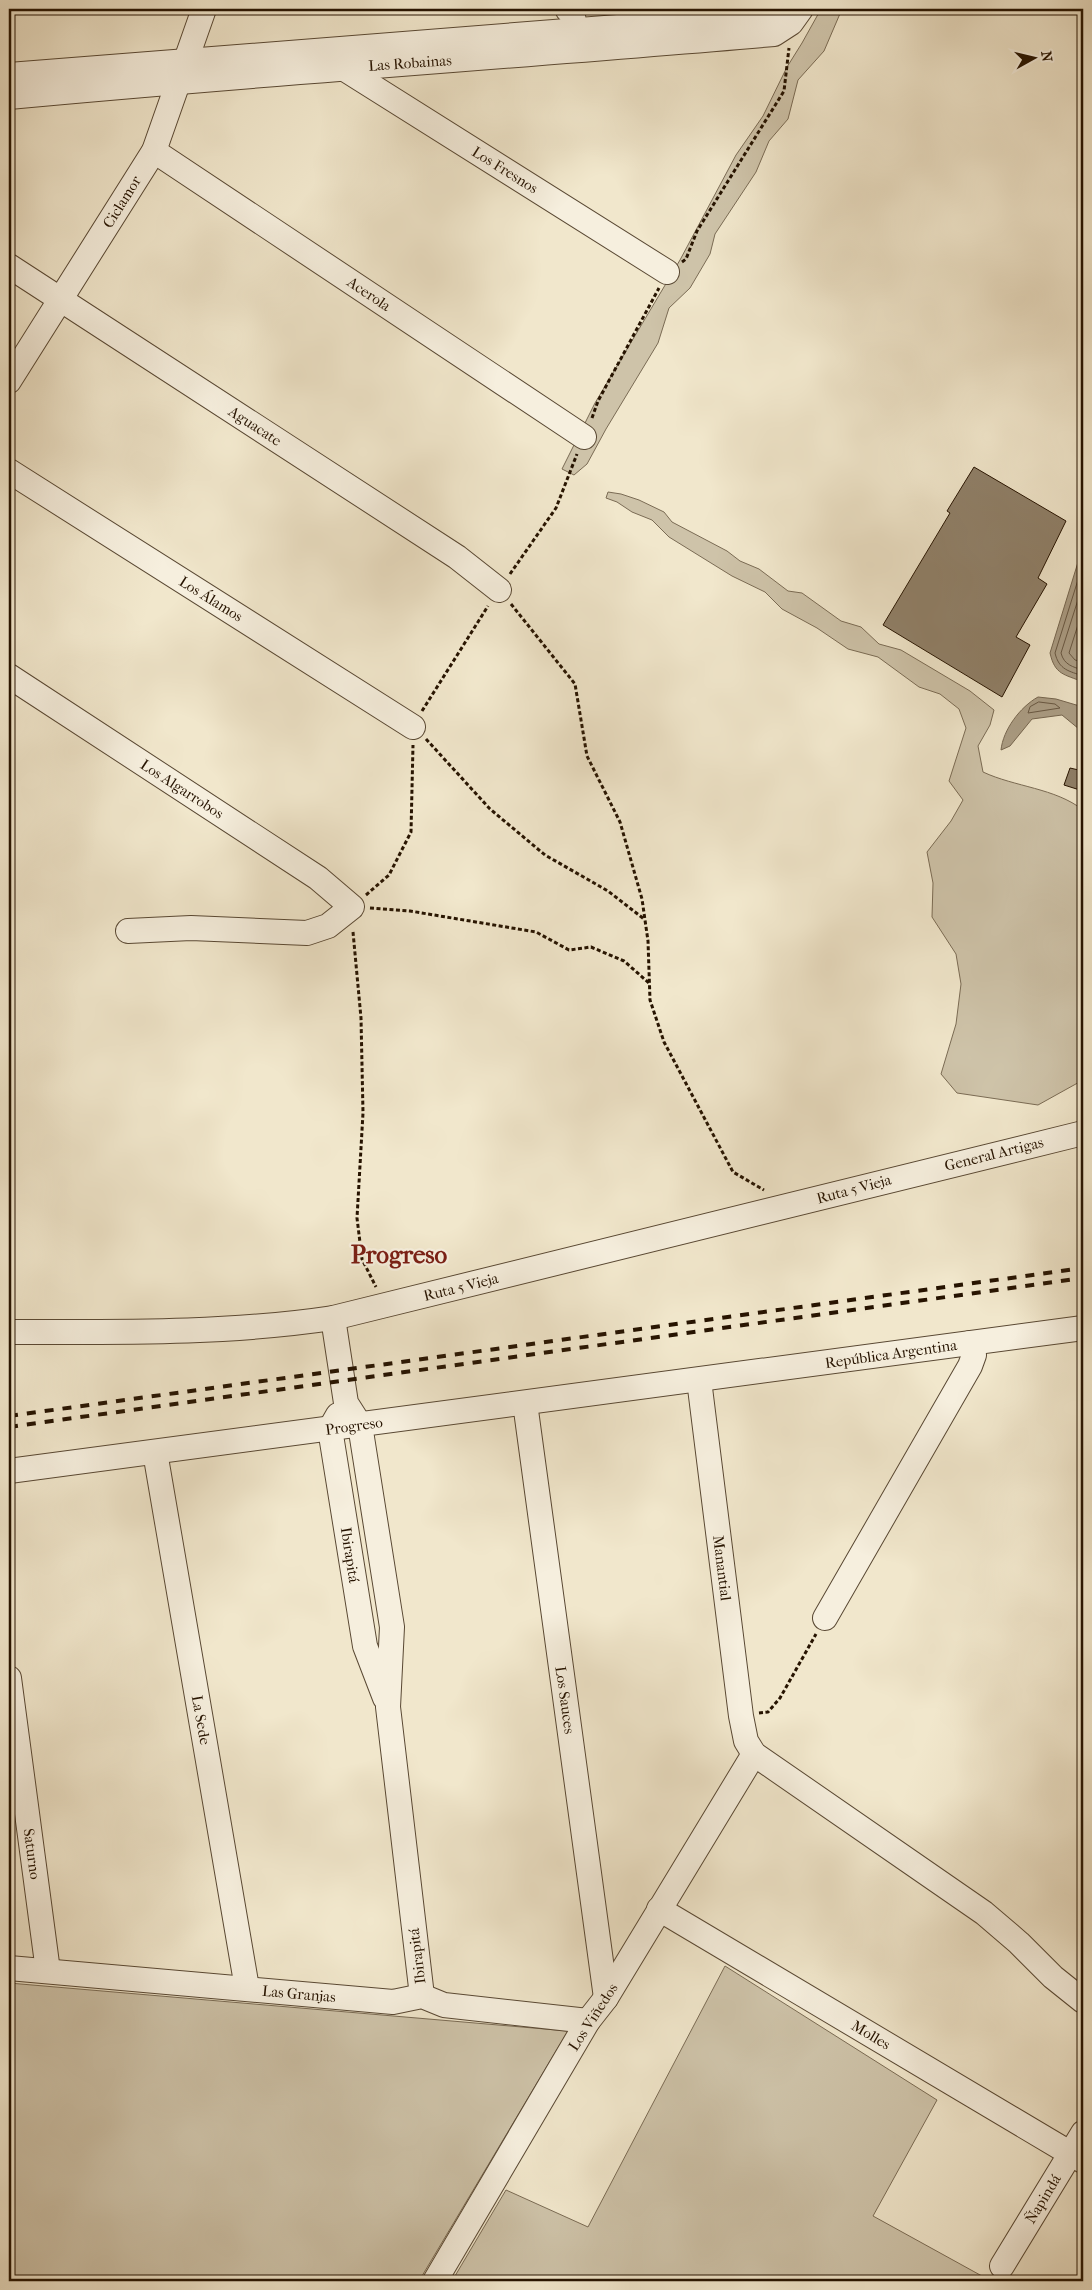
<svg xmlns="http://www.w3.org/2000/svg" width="1092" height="2290" viewBox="0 0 1092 2290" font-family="'IM FELL French Canon',serif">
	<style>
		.green { fill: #cec3a9; stroke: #7a6b54 }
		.water { fill: #ac9f87; stroke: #766751 }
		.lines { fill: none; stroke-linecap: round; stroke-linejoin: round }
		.shore { stroke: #695944; stroke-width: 1 }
		.building { fill: #90816a; stroke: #261300 }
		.minor-casing { stroke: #594833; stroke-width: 26 }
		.path { stroke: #261300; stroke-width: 3; stroke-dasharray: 4 2.5; stroke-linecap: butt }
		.minor { stroke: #f6efde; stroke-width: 24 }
		.rail { stroke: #261300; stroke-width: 4; stroke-dasharray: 9 9; stroke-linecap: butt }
		.labels { text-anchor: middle; stroke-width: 4.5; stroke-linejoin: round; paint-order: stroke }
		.street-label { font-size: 15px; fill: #261300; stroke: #f6efde }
		.town-label { font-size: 25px; font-weight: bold; fill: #7a1f14; stroke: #f6efde }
	</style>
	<rect width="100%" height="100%" fill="#f1e7cc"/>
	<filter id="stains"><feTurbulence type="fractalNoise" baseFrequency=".004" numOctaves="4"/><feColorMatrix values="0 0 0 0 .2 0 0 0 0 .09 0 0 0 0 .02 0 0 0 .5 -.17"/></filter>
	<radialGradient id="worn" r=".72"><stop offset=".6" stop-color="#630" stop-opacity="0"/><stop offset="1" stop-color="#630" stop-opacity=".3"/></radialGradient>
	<!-- green -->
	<g class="green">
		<path d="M821 9H842L824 51 798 80 788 119 769 141 756 172 715 234 710 254 690 288 669 308 658 343 606 429 587 464 574 475 562 469 595 403 680 260 736 155 763 116 787 67 802 43Z"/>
		<path d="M608 492 621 494 639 500 664 512 672 522 727 551 740 561 759 569 788 591 802 593 841 621 861 627 879 644 901 650 970 691 994 710 990 725 978 746 983 772C1015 787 1055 788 1083 810V1080L1038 1105 957 1093 941 1074 956 1024 961 984 956 954 932 917 933 883 927 852 951 821 963 800 949 781 966 728 959 709 940 694 919 687 878 657 848 649 817 628 782 609 765 592 732 576 669 537 652 520 632 512 617 502 606 498Z"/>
		<path d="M725 1966 937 2100 873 2216 991 2281H452L506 2190 588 2227Z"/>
		<path d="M9 1983 568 2031 419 2281H9Z"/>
	</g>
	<!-- water -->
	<g class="water">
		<path d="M1083 546V682C1064 674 1055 675 1050 653Z"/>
		<path d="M1038 697 1056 699 1083 707V730L1079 729 1062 715 1032 719 1010 746 1001 750C1003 730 1020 707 1038 697Z"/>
	</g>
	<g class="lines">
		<!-- shore -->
		<g class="shore">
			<path d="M1083 564 1055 653C1059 670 1069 671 1083 676"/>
			<path d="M1083 584 1061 653C1064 665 1073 667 1083 670"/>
			<path d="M1083 609 1069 653 1075 660 1083 662"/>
			<path d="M1039 702 1055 704 1060 708 1028 713 1030 707Z"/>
		</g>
	</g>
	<!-- building -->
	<g class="building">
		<path d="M974 467 1066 521 1038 578 1047 584 1016 637 1030 645 1002 697 883 625 950 513 947 511Z"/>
		<path d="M1070 768 1083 771V791L1064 785Z"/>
	</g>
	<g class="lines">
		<!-- minor casing -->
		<g class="minor-casing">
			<g id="minor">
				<path d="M567 9 573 16 578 45"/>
				<path d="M343 68 667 272"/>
				<path d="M9 75 782 14 798 9"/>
				<path d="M9 97C264 73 519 56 774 34L791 23 801 9"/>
				<path d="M154 151 584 437"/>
				<path d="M9 266 457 557 499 590"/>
				<path d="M9 381 154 151 204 9"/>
				<path d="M9 471 413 727"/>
				<path d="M9 676 318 878 352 907 328 926 307 933 191 928 128 931"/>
				<path d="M333 1318 346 1403 360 1425 392 1627 388 1707 422 1996"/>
				<path d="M9 1332C117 1332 226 1334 333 1318L1083 1133"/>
				<path d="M699 1380 741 1716 746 1741 754 1754 984 1913 1019 1943 1053 1977 1083 2001"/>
				<path d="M525 1403 606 1998"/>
				<path d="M338 1415 330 1429 365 1646 385 1698"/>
				<path d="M155 1452 247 1988"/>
				<path d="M9 1471 1083 1328"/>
				<path d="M825 1618 970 1366 974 1355 970 1343"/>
				<path d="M9 1678 48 1971"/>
				<path d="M659 1909 1083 2161"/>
				<path d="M9 1968 393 2002 422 1996 444 2005 588 2021"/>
				<path d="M1002 2266 1083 2133"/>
				<path d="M435 2281 588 2021 606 1998 754 1754"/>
			</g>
		</g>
		<!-- path -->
		<g class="path">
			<path d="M682 262 686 259 697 231 784 91 789 48"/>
			<path d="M592 418 598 401 659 288"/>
			<path d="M510 574 556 508 577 454"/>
			<path d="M511 604 575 684 587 756 620 822 642 899 648 941 650 1000 664 1042 733 1172 764 1190"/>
			<path d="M422 711 488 606"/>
			<path d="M426 739 490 809 545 855 608 891 644 919"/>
			<path d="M366 895 389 875 411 832 413 745"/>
			<path d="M370 908 410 911 536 932 569 950 591 947 624 961 649 983"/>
			<path d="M353 932 361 1018 363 1113 357 1218 362 1259 376 1287"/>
			<path d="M759 1713 768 1712 780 1698 816 1634"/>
		</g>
		<!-- minor -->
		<use href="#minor" class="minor"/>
		<!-- rail -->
		<g class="rail">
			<path d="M9 1416 1083 1268"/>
			<path d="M9 1427 1083 1278"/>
		</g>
	</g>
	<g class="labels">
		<!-- street labels -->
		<g class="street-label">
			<text transform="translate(410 63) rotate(-4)" y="5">Las Robainas</text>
			<text transform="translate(505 170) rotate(32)" y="5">Los Fresnos</text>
			<text transform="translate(122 202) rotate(-58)" y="5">Ciclamor</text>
			<text transform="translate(369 294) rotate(34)" y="5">Acerola</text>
			<text transform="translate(255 426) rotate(33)" y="5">Aguacate</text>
			<text transform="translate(211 599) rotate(32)" y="5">Los Álamos</text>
			<text transform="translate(182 789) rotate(33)" y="5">Los Algarrobos</text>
			<text transform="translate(994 1154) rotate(-14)" y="5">General Artigas</text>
			<text transform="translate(854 1189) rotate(-15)" y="5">Ruta 5 Vieja</text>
			<text transform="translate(461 1287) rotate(-14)" y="5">Ruta 5 Vieja</text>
			<text transform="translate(891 1354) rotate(-8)" y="5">República Argentina</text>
			<text transform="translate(354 1426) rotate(-8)" y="5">Progreso</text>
			<text transform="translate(350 1555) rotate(81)" y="5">Ibirapitá</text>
			<text transform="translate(722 1568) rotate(83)" y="5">Manantial</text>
			<text transform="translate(565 1700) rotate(82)" y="5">Los Sauces</text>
			<text transform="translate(201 1720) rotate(80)" y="5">La Sede</text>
			<text transform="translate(32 1854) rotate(82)" y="5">Saturno</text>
			<text transform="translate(417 1956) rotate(-97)" y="5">Ibirapitá</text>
			<text transform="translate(299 1994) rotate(5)" y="5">Las Granjas</text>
			<text transform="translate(593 2017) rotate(-57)" y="5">Los Viñedos</text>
			<text transform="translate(871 2035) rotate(31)" y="5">Molles</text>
			<text transform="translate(1043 2199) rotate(-59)" y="5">Ñapindá</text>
		</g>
		<!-- town labels -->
		<g class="town-label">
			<text x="399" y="1263">Progreso</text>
		</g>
	</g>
	<!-- margin -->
	<rect width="1092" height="2290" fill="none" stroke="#f1e7cc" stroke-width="30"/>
	<rect x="10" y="10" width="1072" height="2270" fill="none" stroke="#261300" stroke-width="2.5"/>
	<rect x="15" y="15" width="1062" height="2260" fill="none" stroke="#261300"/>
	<!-- north arrow -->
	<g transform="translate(1034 58) rotate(82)" stroke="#f6efde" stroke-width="4" paint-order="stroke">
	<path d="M0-4L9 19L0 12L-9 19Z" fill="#261300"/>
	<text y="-8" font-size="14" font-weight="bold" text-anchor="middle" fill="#261300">N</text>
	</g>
	<rect width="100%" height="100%" filter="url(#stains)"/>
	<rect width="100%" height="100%" fill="url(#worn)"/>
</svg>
